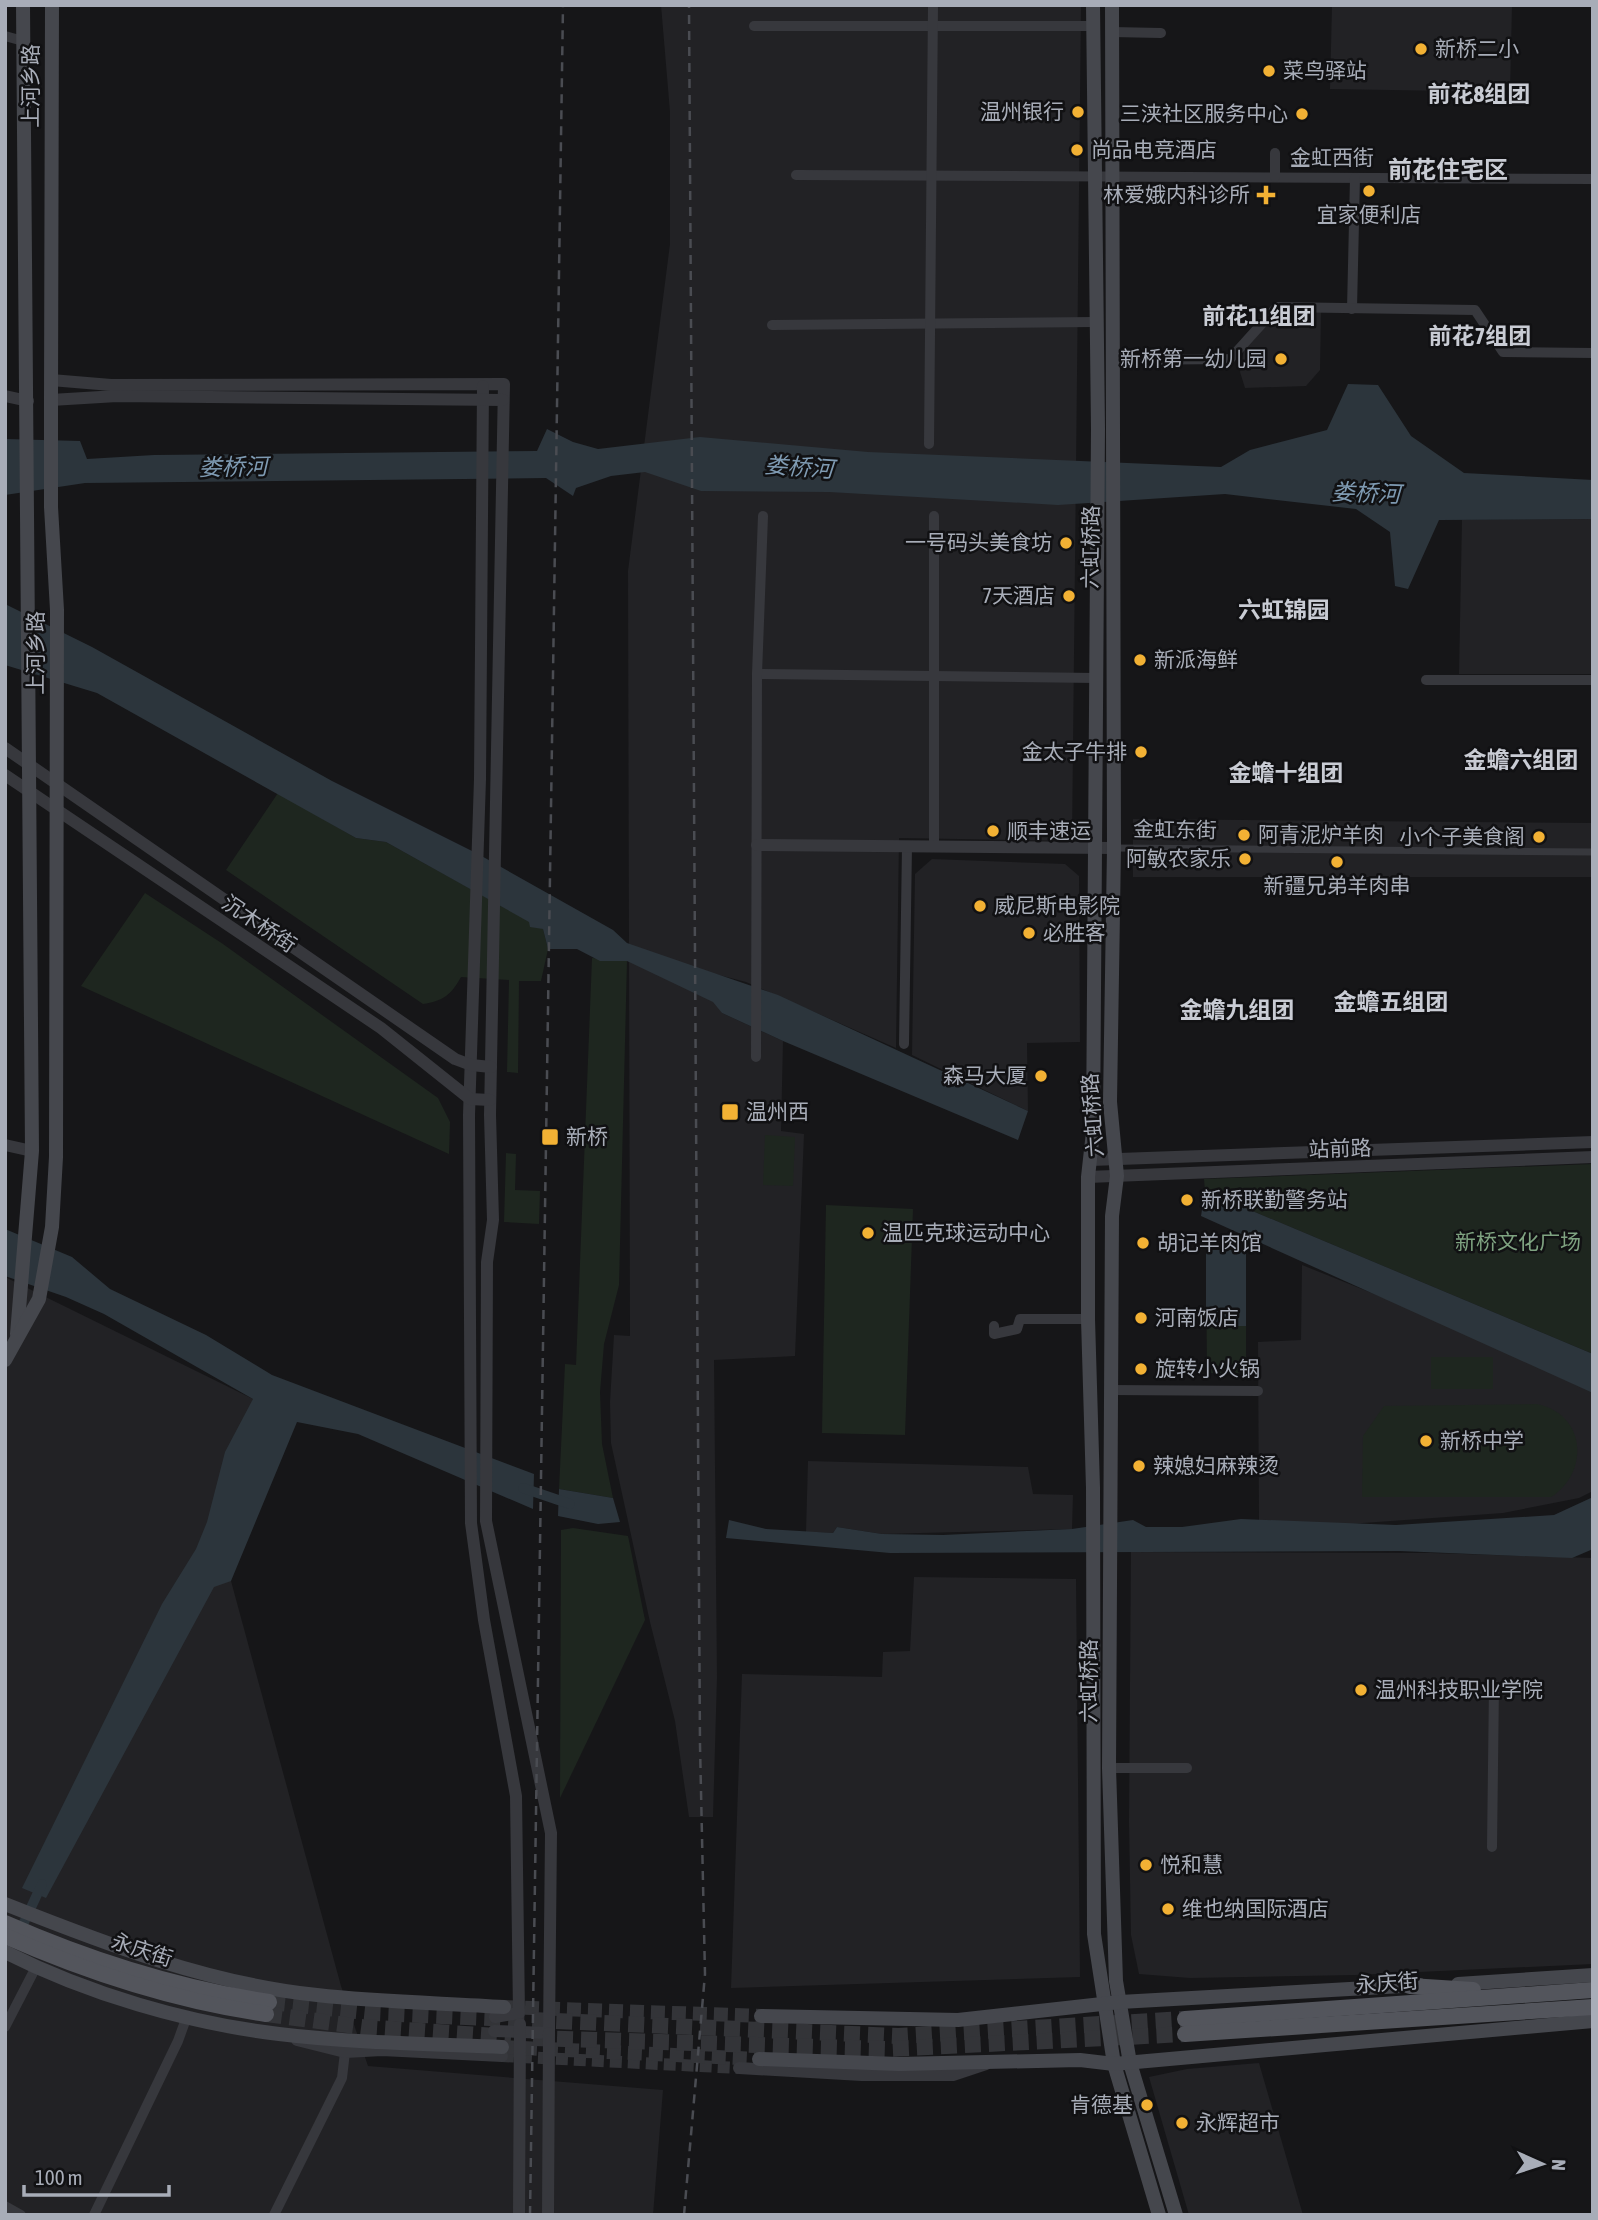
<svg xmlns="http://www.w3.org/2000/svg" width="1598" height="2220" viewBox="0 0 1598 2220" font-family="'Asap Condensed','Noto Sans SC',sans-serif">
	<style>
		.built { fill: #222225 }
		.green { fill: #1e261f }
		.water { fill: #2c353c }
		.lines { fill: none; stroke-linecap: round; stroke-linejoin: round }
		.canal { stroke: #2c353c; stroke-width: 10 }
		.tertiary-tunnel { stroke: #333438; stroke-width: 12; stroke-dasharray: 12 6; stroke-linecap: butt }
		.secondary-tunnel { stroke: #333438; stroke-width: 14; stroke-dasharray: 14 7; stroke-linecap: butt }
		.primary-tunnel { stroke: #333438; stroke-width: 16; stroke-dasharray: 16 8; stroke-linecap: butt }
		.pedestrian { stroke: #37383d; stroke-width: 7 }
		.minor { stroke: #37383d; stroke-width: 10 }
		.tertiary { stroke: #37383d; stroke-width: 12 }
		.secondary { stroke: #45474d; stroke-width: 14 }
		.primary { stroke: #53555c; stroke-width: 16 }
		.rail { stroke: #4a4c52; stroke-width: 2.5; stroke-dasharray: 9 7; stroke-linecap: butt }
		.poi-dot { fill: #f2b134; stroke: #111113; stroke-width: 2.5 }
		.labels { text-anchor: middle; stroke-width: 5; stroke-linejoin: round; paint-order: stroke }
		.poi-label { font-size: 21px; fill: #a8adb8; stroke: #111113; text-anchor: start }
		.street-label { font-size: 21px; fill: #a8adb8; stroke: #111113 }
		.park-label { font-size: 21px; fill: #7fa381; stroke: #111113 }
		.neighbourhood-label { font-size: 23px; font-weight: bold; fill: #c9ccd4; stroke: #111113 }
		.water-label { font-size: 23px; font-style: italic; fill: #7f9bb3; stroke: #111113 }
		.quarter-label { font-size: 24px; font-weight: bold; fill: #c9ccd4; stroke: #111113 }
	</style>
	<rect width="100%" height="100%" fill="#161618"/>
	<!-- built -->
	<g class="built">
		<path d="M661 5H1081L1072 841 899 838 896 1048 746 982 715 974 722 1013 783 1041 781 1131 804 1134 795 1356 714 1360 717 1677 713 1817H689L675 1721 650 1622 611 1443 610 1402 614 1335 630 1336 628 571 670 244V112Z"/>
		<path d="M1391 5H1512L1510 92 1330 89 1332 6Z"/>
		<path d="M1281 311 1321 312 1320 370 1306 386 1245 388 1240 372 1244 348Z"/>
		<path d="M1593 519V674H1459L1462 520Z"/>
		<path d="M1133 819 1593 823V877H1133Z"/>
		<path d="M932 859 1065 864 1079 876 1080 1042 1027 1043 1028 1111 912 1055 915 874Z"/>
		<path d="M1302 1265 1439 1320 1593 1392V1491L1579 1498 1503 1513 1349 1524 1259 1521 1258 1342 1301 1340Z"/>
		<path d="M5 1277 253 1399 231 1581 341 1986 368 2066 663 2090 653 2215H5Z"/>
		<path d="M808 1461 1028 1467 1033 1494 1073 1495 1072 1529 882 1534 837 1527 833 1533 806 1532Z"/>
		<path d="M1131 1552 1431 1553 1593 1558V1964L1355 1975 1190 1978 1139 1974 1131 1935 1129 1822Z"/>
		<path d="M914 1577 1076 1579 1080 1977 731 1988 742 1674 882 1677 883 1652 910 1651Z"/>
		<path d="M1259 2063 1303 2215H1189L1149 2077 1187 2069Z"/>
	</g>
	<!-- green -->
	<g class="green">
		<path d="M278 793 356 838 386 842 543 929 548 949 541 981H519L518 1073 507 1072 509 980 461 977C451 995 443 1001 423 1004L226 870Z"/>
		<path d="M145 893 223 944 438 1098 450 1122 449 1154 81 986Z"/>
		<path d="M592 958 627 961 619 1285 604 1344 600 1392 602 1444 613 1498 559 1489 565 1364 576 1365Z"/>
		<path d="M765 1135 795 1137 793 1186 763 1185Z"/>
		<path d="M506 1153 516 1154 515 1190 540 1191 539 1224 504 1222Z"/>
		<path d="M1593 1164V1354L1205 1191 1204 1179Z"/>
		<path d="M826 1205 913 1209 905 1435 822 1433Z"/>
		<path d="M1206 1250H1246V1373H1207Z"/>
		<rect x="1431" y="1357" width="62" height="32"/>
		<path d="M1536 1404C1586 1413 1590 1472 1551 1497H1362L1363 1436 1384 1406Z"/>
		<path d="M573 1528 628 1536 645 1620 560 1798 561 1530Z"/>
	</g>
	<!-- water -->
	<g class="water">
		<path d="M1348 384 1378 385 1411 436 1464 473 1593 480V519L1439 520 1408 589 1395 586 1390 532 1356 509 1225 494 1058 505 829 492 701 491 645 472 611 476 576 488 573 496 546 478 85 483 5 495V439L80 441 87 459 154 455 537 451 547 429 573 442 598 449 700 437 868 452 1221 467 1250 450 1327 430Z"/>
		<path d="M5 604 92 647 332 781 478 854 613 930 627 943 778 995 1028 1111 1018 1140 783 1041 722 1013 713 1002 627 961H600L577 949H548L543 929 530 927 529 922 386 842 356 838 97 693 5 665Z"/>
		<path d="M1205 1191 1593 1354V1393L1201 1216Z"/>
		<path d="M5 1229 72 1257 110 1289 206 1335 272 1375 534 1474 533 1509 358 1434 297 1422 231 1581 214 1587 46 1898 22 1888 162 1604 196 1549 207 1522 225 1452 253 1399 104 1314 66 1297 5 1276Z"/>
		<rect x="1206" y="1250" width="40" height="76"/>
		<path d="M559 1489 613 1498 620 1522 598 1524 558 1516Z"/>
		<path d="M1593 1497V1549L1572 1558 1400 1551 890 1553 726 1538 729 1520 766 1529 833 1533 837 1527 882 1534 943 1535 1072 1529 1133 1520 1146 1527H1182L1241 1519 1396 1525 1554 1515Z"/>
	</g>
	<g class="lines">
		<!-- canal -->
		<g class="canal">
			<path d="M523 1488 570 1504"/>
			<path d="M19 1933 42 1884"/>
		</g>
		<!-- tertiary-tunnel -->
		<path class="tertiary-tunnel" d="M502 2056 739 2068"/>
		<!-- secondary-tunnel -->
		<g class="secondary-tunnel">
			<path d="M504 2007 761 2016"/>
			<path d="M502 2047 759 2059"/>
		</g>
		<!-- primary-tunnel -->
		<g class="primary-tunnel">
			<path d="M269 2002 375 2013 898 2036 1185 2019"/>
			<path d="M266 2014 362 2027 511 2037"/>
			<path d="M533 2038 888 2049 1185 2034"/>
		</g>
		<!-- pedestrian -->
		<path class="pedestrian" d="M1114 848 1593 852"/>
		<!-- minor -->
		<g class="minor">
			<path d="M754 26H1093"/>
			<path d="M1112 32 1161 33"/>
			<path d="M5 36 23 41"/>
			<path d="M796 175 1593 179"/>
			<path d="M1275 177V153"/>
			<path d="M1352 309 1355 178"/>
			<path d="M772 325 1094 322"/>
			<path d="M1113 360 1230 359 1277 307 1475 310 1503 352 1593 353"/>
			<path d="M929 444 933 5"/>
			<path d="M757 674 1096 678"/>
			<path d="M1426 680H1593"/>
			<path d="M934 845V516"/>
			<path d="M904 1044 907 846"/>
			<path d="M756 1057 757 674 763 516"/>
			<path d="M994 1326V1334L1017 1329 1020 1319H1088"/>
			<path d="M1110 1390 1258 1391"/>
			<path d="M1109 1768H1187"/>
			<path d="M1492 1847 1494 1685"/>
			<path d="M5 2027 36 1967"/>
			<path d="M5 2206 21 2215"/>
			<path d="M94 2215 178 2041 187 2016"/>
			<path d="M274 2215 342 2078 345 2052"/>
		</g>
		<!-- tertiary -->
		<g class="tertiary">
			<path d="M51 380 111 385 504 384 490 1115 493 1220 487 1262 486 1521 551 1833 549 2033 494 2031"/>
			<path d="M483 386 480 779 469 1115 471 1523 484 1620 516 1796 519 2013 495 2017"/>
			<path d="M5 396 28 401"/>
			<path d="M51 400 117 396 503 400"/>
			<path d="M5 748 455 1059 471 1065 491 1067"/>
			<path d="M5 775 381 1028 470 1099 490 1100"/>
			<path d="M757 845 1114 848"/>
			<path d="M5 1145 32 1151"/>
			<path d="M1091 1160 1593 1142"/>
			<path d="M1088 1177 1593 1157"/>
			<path d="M297 2040 345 2052 382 2050 502 2056"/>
			<path d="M739 2068 862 2075H953L986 2064"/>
			<path d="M519 2215 520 2024"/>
			<path d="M548 2215 549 2033"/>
		</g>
		<!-- secondary -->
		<g class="secondary">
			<path d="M1093 5 1098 428 1093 1132 1088 1177V1319L1093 1488 1094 1934 1114 2064 1159 2215"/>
			<path d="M1112 5 1114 848 1110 1102 1117 1176 1112 1216 1109 1768 1116 1981 1130 2063 1176 2215"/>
			<path d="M17 1334 32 1151 23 5"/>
			<path d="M5 1360 39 1299 52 1227 56 1157 57 610 51 507V400L52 5"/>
			<path d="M5 1904C106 1944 209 1984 317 1995 379 2002 442 2003 504 2007"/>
			<path d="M5 1952C88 1994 187 2023 279 2034 353 2043 428 2044 502 2047"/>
			<path d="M1458 1984 1593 1975"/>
			<path d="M761 2016 958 2020 1120 2002 1420 1985"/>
			<path d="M759 2059 899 2064 1080 2060 1114 2064 1593 2021"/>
		</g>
		<!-- primary -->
		<g class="primary">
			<path d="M5 1923C89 1960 178 1988 269 2002"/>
			<path d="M5 1936C89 1973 175 2001 266 2014"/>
			<path d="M1410 1986 1473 1990"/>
			<path d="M1185 2019 1593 1990"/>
			<path d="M1185 2034 1593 2007"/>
		</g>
		<!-- rail -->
		<g class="rail">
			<path d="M530 2215 563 5"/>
			<path d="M684 2215 705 1974 700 1745 689 5"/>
		</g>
	</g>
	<!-- markers -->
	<g class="poi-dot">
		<circle cx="1421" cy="49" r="7"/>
		<circle cx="1269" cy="71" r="7"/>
		<circle cx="1078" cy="112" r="7"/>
		<circle cx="1302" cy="114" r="7"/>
		<circle cx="1077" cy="150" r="7"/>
		<circle cx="1369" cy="191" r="7"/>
		<path d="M1262.5 184.5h7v7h7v7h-7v7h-7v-7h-7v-7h7z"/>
		<circle cx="1281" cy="359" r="7"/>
		<circle cx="1066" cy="543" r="7"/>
		<circle cx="1069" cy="596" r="7"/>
		<circle cx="1140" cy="660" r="7"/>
		<circle cx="1141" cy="752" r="7"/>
		<circle cx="993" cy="831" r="7"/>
		<circle cx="1244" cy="835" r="7"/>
		<circle cx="1539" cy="837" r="7"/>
		<circle cx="1245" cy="859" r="7"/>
		<circle cx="1337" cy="862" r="7"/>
		<circle cx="980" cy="906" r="7"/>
		<circle cx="1029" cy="933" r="7"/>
		<circle cx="1041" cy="1076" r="7"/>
		<rect x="721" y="1103" width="18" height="18" rx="3.5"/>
		<rect x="541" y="1128" width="18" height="18" rx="3.5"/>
		<circle cx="1187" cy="1200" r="7"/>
		<circle cx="868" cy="1233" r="7"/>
		<circle cx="1143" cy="1243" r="7"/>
		<circle cx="1141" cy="1318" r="7"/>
		<circle cx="1141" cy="1369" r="7"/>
		<circle cx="1426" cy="1441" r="7"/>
		<circle cx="1139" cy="1466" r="7"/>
		<circle cx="1361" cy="1690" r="7"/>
		<circle cx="1146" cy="1865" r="7"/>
		<circle cx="1168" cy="1909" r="7"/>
		<circle cx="1147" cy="2105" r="7"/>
		<circle cx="1182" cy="2123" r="7"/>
	</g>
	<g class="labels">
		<!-- poi labels -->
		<g class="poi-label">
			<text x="1435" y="56">新桥二小</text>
			<text x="1283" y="78">菜鸟驿站</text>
			<text x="1064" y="119" text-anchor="end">温州银行</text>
			<text x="1288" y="121" text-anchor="end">三浃社区服务中心</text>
			<text x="1091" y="157">尚品电竞酒店</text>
			<text x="1250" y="202" text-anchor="end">林爱娥内科诊所</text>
			<text x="1369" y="222" text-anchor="middle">宜家便利店</text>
			<text x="1267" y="366" text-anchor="end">新桥第一幼儿园</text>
			<text x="1052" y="550" text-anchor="end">一号码头美食坊</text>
			<text x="1055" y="603" text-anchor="end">7天酒店</text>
			<text x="1154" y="667">新派海鲜</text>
			<text x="1127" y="759" text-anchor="end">金太子牛排</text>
			<text x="1007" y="838">顺丰速运</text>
			<text x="1258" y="842">阿青泥炉羊肉</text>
			<text x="1525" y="844" text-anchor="end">小个子美食阁</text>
			<text x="1231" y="866" text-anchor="end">阿敏农家乐</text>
			<text x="1337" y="893" text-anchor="middle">新疆兄弟羊肉串</text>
			<text x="994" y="913">威尼斯电影院</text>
			<text x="1043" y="940">必胜客</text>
			<text x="1027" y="1083" text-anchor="end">森马大厦</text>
			<text x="746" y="1119">温州西</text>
			<text x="566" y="1144">新桥</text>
			<text x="1201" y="1207">新桥联勤警务站</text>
			<text x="882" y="1240">温匹克球运动中心</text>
			<text x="1157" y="1250">胡记羊肉馆</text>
			<text x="1155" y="1325">河南饭店</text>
			<text x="1155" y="1376">旋转小火锅</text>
			<text x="1440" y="1448">新桥中学</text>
			<text x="1153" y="1473">辣媳妇麻辣烫</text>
			<text x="1375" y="1697">温州科技职业学院</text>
			<text x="1160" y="1872">悦和慧</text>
			<text x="1182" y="1916">维也纳国际酒店</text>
			<text x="1133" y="2112" text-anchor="end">肯德基</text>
			<text x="1196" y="2130">永辉超市</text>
		</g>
		<!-- street labels -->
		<g class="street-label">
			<text transform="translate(31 86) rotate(-90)" y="7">上河乡路</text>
			<text x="1332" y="165">金虹西街</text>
			<text transform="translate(1091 547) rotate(-89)" y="7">六虹桥路</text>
			<text transform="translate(36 653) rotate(-90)" y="7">上河乡路</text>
			<text transform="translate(1175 830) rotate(1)" y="7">金虹东街</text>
			<text transform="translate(259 924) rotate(34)" y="7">沉木桥街</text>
			<text transform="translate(1093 1115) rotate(-94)" y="7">六虹桥路</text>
			<text transform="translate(1340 1149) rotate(-2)" y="7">站前路</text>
			<text transform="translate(1089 1681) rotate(-90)" y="7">六虹桥路</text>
			<text transform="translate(142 1950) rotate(18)" y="7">永庆街</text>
			<text transform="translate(1387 1983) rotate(-4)" y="7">永庆街</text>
		</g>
		<!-- park labels -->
		<g class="park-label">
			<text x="1518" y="1249">新桥文化广场</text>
		</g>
		<!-- neighbourhood labels -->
		<g class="neighbourhood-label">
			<text x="1479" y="102">前花8组团</text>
			<text x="1259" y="324">前花11组团</text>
			<text x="1480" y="344">前花7组团</text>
			<text x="1284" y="618">六虹锦园</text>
			<text x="1521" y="768">金蟾六组团</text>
			<text x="1286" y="781">金蟾十组团</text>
			<text x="1391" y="1010">金蟾五组团</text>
			<text x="1237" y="1018">金蟾九组团</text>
		</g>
		<!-- water labels -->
		<g class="water-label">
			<text transform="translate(233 467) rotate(-1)" y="8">娄桥河</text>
			<text transform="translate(799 467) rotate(4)" y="8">娄桥河</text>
			<text transform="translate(1366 493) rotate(2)" y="8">娄桥河</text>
		</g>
		<!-- quarter labels -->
		<g class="quarter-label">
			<text x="1448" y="178">前花住宅区</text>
		</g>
	</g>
	<!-- border -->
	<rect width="1598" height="2220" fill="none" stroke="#a8adb8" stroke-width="14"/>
	<!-- north arrow -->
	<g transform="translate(1542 2164) rotate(93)" stroke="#111113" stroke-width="5" paint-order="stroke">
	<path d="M0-5L12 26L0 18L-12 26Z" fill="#a8adb8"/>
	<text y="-10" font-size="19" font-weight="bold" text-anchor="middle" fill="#a8adb8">N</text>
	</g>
	<!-- scale -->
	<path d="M24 2185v10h145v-10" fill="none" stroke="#a8adb8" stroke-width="3.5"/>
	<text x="35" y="2185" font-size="21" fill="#a8adb8" stroke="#111113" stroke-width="5" paint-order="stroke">100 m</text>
</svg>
